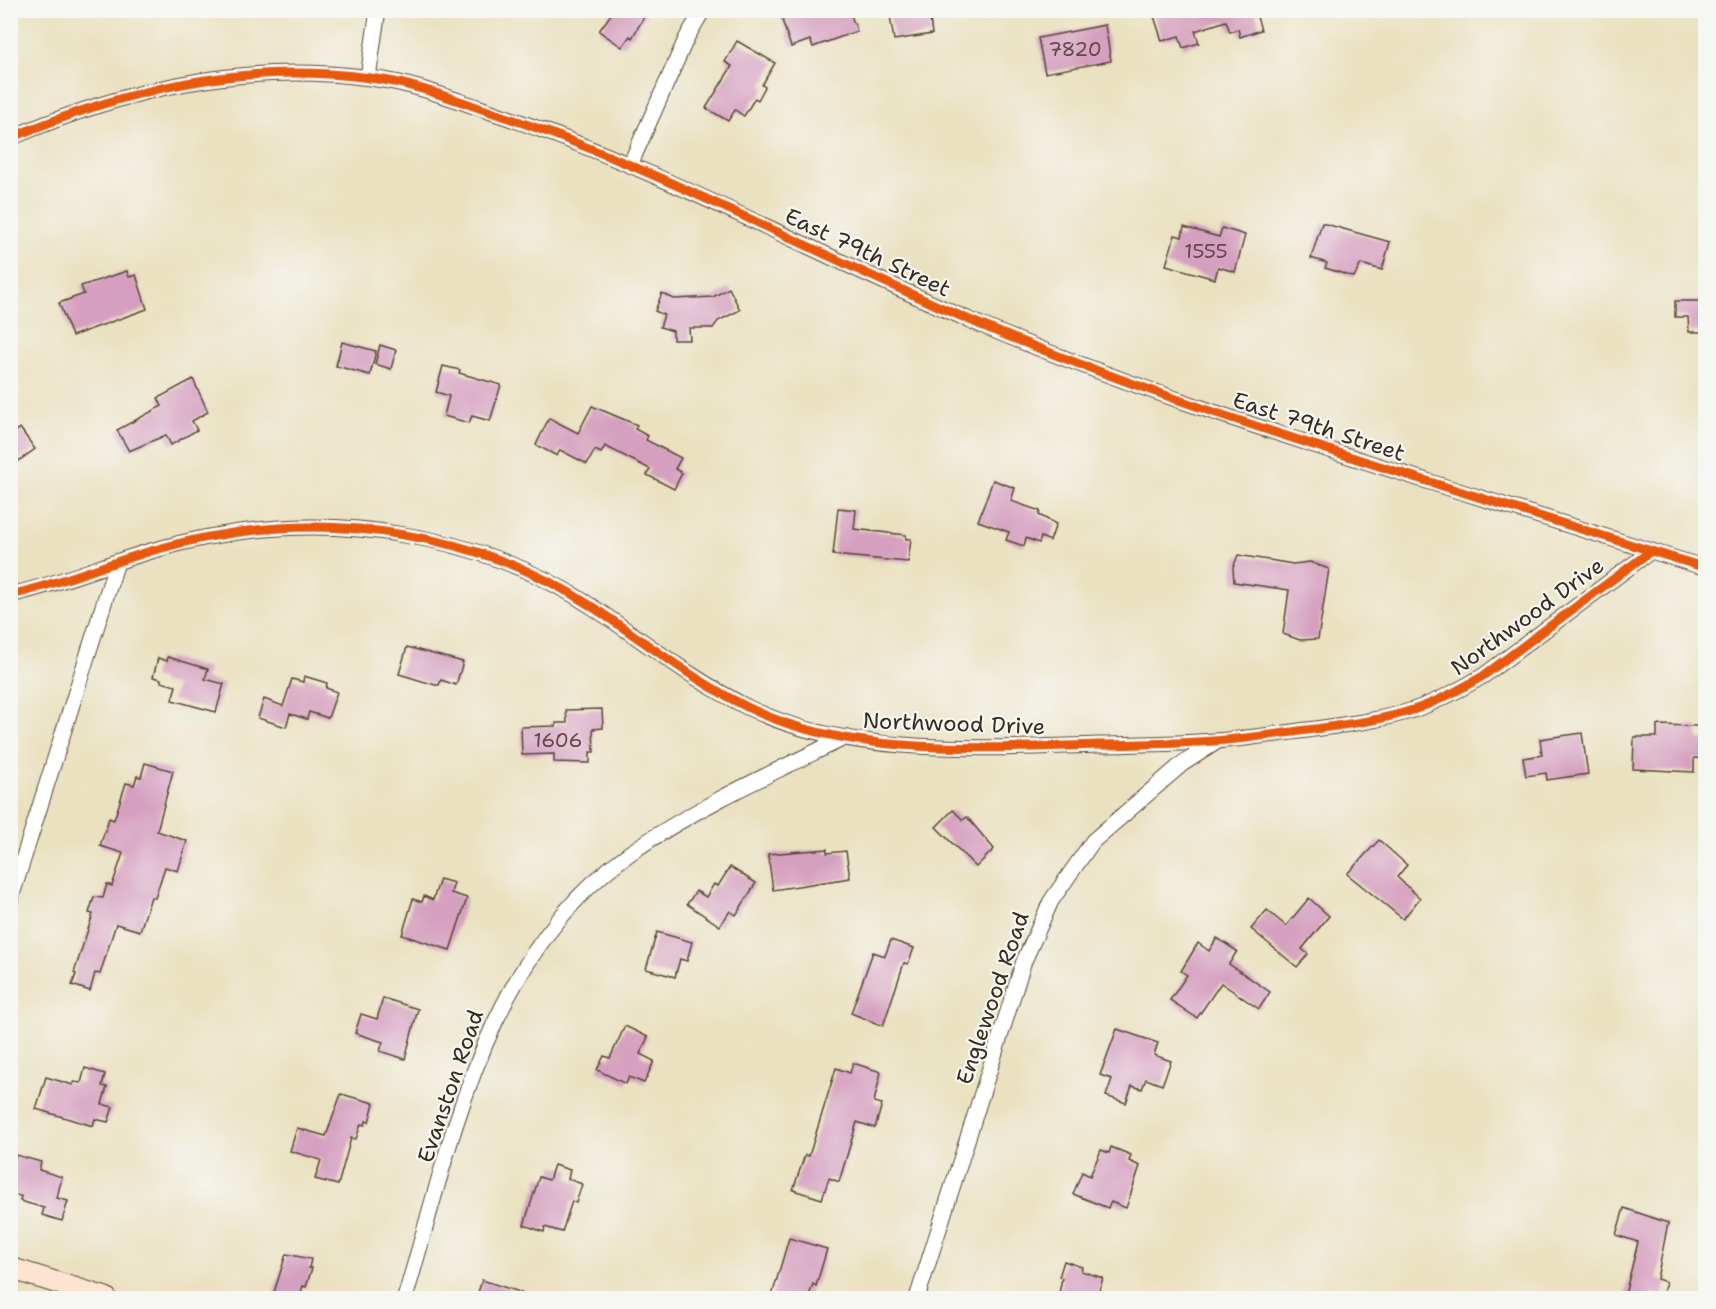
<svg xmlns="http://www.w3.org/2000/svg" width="1716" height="1309" viewBox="0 0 1716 1309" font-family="'Shantell Sans',sans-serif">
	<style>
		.building { fill: #d5a0bf }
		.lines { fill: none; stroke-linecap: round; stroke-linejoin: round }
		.street-casing { stroke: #554536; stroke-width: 17 }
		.secondary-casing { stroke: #554536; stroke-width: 23 }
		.street { stroke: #fff; stroke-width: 15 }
		.secondary { stroke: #fde4d1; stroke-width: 21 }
		.cycleway-casing { stroke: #f6f6f2; stroke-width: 13 }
		.cycleway { stroke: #e8590c; stroke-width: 9 }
		.labels { text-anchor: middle; stroke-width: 4.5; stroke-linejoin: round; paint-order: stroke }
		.number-label { font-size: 20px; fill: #624846 }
		.street-label { font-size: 22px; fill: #3b2a1e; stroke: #f6f6f2 }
	</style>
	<rect width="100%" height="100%" fill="#f6f6f2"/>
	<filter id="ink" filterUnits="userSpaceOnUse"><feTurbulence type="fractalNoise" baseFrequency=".0167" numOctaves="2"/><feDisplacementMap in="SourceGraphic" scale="12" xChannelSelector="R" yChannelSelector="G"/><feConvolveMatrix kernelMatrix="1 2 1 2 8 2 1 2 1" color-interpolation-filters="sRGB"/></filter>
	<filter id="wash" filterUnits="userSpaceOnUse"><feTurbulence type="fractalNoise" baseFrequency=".008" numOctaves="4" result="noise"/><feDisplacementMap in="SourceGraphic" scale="24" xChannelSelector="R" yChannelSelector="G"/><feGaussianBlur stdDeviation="1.35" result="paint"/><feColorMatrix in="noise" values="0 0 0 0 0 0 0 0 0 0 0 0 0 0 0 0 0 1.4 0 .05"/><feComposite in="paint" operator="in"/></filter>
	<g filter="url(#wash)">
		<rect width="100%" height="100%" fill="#eae1c0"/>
		<g id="blocks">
			<!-- building -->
			<g class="building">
				<path d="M614 10H648L632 38 630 36 622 47 599 31Z"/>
				<path d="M808 10H849L857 31 813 47 810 40 791 47 782 20Z"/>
				<path d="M889 10H929L932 34 894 40Z"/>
				<path d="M1162 10H1255L1261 30 1240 37 1238 29 1230 32 1226 21 1195 31 1199 43 1183 48 1179 36 1162 41 1153 13Z"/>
				<path d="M1105 25 1111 61 1045 73 1038 38Z"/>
				<path d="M737 41 775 63 762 85 765 87 758 100 755 98 744 116 735 110 728 121 706 108 732 66 725 62Z"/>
				<path d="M1322 223 1390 242 1382 270 1361 264 1354 277 1325 268 1327 263 1311 258Z"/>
				<path d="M1184 227 1219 237 1222 228 1245 235 1235 272 1218 267 1215 279 1166 265 1175 235 1182 237Z"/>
				<path d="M127 271 129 277 136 275 147 309 72 336 59 303 84 294 81 286Z"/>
				<path d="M729 288 740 310 718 321 713 328H689L690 340H673V331L660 327 664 315 655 311 662 293 674 299 713 297Z"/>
				<path d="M1675 301H1706V332H1689L1688 317H1675Z"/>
				<path d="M342 342 376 351 370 375 336 366Z"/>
				<path d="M380 345 396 350 391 369 375 364Z"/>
				<path d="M443 366 460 370 459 373 501 385 490 421 472 416 469 423 444 416 449 396 436 392Z"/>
				<path d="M193 379 208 412 192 421 197 430 171 445 166 435 129 451 117 430 162 406 158 398Z"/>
				<path d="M592 406 637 425 635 429 648 436 646 440 681 458 675 469 682 473 674 489 647 475 650 469 605 446 601 453 595 450 587 464 560 450 557 456 536 445 549 418 578 433Z"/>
				<path d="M20 428 35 449 10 467V436Z"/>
				<path d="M993 480 1015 488 1011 501 1040 511 1039 515 1056 524 1050 541 1041 537 1039 543 1026 538 1024 546 1006 540 1009 532 978 521Z"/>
				<path d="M838 508 856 510 854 529 906 535V539H911L908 562 833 555Z"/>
				<path d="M1238 555 1293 564 1310 562 1329 569 1318 639 1300 640 1283 634 1289 590 1234 582 1233 568Z"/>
				<path d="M407 647 463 662 456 685 441 680 439 685H435L399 674Z"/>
				<path d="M168 657 208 669 205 679 224 684 216 712 172 700 176 686 161 682V679L153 677 158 658 167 661Z"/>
				<path d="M304 676 327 683 326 688 337 692 328 718 309 712 307 719 290 714 286 727 258 718 264 699 283 706 292 679 303 682Z"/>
				<path d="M602 709 603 728 593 729 594 752H590V763L554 762V754L522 755 521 727 556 726V723H567L566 710Z"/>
				<path d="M1657 725 1698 726V739L1706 740V759L1694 758V772L1633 769 1634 737H1657Z"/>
				<path d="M1582 733 1588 774 1547 780 1546 773 1526 776 1523 758 1542 755 1540 739Z"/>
				<path d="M145 763 173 771 157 831 187 841 178 871 165 867 155 898 151 897 140 931 116 924 100 974 95 973 90 991 72 985 76 974 74 973 93 914 89 913 94 897 103 898 107 884 112 886 123 853 100 846 109 818 114 820 126 783 134 785 137 776 141 777Z"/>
				<path d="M953 810 963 820 967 817 994 849 976 867 936 827Z"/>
				<path d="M1379 840 1407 865 1397 877 1420 898 1403 919 1347 874Z"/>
				<path d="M827 849V853L846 851 850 878 773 890 768 854Z"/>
				<path d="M730 867 756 883 736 915 730 911 720 926 687 904 696 891 706 897 714 884 718 886Z"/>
				<path d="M440 879 454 883 451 893 467 898 450 950 402 935 413 899 422 902 424 896 433 900Z"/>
				<path d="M1309 898 1329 916 1302 949 1308 954 1297 967 1251 929 1267 910 1286 926Z"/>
				<path d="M657 932 692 942 687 961 680 959 675 977 646 969Z"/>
				<path d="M1217 938 1237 951 1229 964 1270 992 1259 1009 1221 983 1197 1018 1170 1000 1187 975 1181 971 1198 943 1209 951Z"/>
				<path d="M891 940 914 948 908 964 904 963 883 1026 851 1013 873 952 885 956Z"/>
				<path d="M383 998 418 1009 405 1059 380 1051 383 1042 355 1033 361 1014 377 1019Z"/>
				<path d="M625 1026 648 1037 640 1054 654 1061 644 1083 629 1077 626 1084 597 1070 604 1056 610 1058Z"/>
				<path d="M1117 1029 1158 1043 1154 1055 1171 1061 1162 1085 1146 1079 1142 1089 1132 1086 1126 1103 1106 1096 1112 1079 1100 1075Z"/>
				<path d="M853 1063 881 1072 874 1102 882 1104 875 1128 857 1122 839 1182 829 1178 822 1199 793 1190 805 1155 809 1156 836 1068 850 1073Z"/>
				<path d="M85 1068 105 1074 102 1086 107 1087 102 1104 113 1107 108 1122 95 1119 93 1126 36 1109 46 1077 73 1085 74 1082 81 1083Z"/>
				<path d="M341 1094 374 1103 369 1122 366 1121 365 1125 361 1124 356 1139 351 1138 338 1185 315 1179 321 1160 290 1151 297 1128 326 1136Z"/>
				<path d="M1111 1147 1131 1155 1129 1161 1140 1166 1126 1208 1111 1202 1108 1208 1073 1194 1082 1172 1090 1176 1101 1150 1109 1153Z"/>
				<path d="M16 1155 41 1162 39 1170 62 1177 57 1198 68 1201 62 1221 42 1215 44 1208 20 1201 21 1196 10 1194V1175Z"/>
				<path d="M554 1165 570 1170 568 1179 582 1184 576 1203 572 1201 562 1232 545 1227 544 1232 524 1225 539 1177 549 1180Z"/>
				<path d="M1624 1208 1668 1223 1657 1279 1666 1282 1662 1297 1651 1294 1650 1299H1624L1638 1242 1616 1235Z"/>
				<path d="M789 1238 827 1249 816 1286 813 1284 808 1299H771Z"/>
				<path d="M286 1254 311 1259 309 1268H312L306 1287 303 1286 300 1296 292 1294 290 1299H272Z"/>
				<path d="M1064 1261 1082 1267 1081 1271 1103 1278 1096 1299H1058L1062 1278 1059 1277Z"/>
				<path d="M482 1280 529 1295 528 1299H476Z"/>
			</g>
		</g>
	</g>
	<g filter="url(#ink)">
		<use href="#blocks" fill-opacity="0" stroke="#554536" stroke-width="1.5"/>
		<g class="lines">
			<!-- street casing -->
			<g class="street-casing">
				<g id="street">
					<path d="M368 77 378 10"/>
					<path d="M10 138C127 89 242 61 370 78 414 83 458 101 500 115 665 171 819 256 979 324 1126 386 1278 434 1430 482 1522 511 1614 540 1706 568"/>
					<path d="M630 165 687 37 703 10"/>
					<path d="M10 595C59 584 103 565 151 551 233 527 319 520 404 535 469 545 535 569 591 606 643 640 691 679 747 707 849 758 987 748 1098 745 1137 744 1176 744 1214 741 1245 739 1276 734 1307 730 1342 725 1379 721 1413 710 1437 702 1461 689 1483 676L1651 551"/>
					<path d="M10 901 116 565"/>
					<path d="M405 1298C452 1141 485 955 630 853 698 806 772 773 846 737"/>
					<path d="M917 1298 1024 961 1051 901 1093 841 1182 764 1218 741"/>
				</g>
			</g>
			<!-- secondary casing -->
			<g class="secondary-casing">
				<path id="secondary" d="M10 1268 106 1298"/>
			</g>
			<!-- street -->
			<use href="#street" class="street"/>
			<!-- secondary -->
			<use href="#secondary" class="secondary"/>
			<!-- cycleway casing -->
			<g class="cycleway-casing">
				<g id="cycleway">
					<path d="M10 138C127 89 242 61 370 78 414 83 458 101 500 115 665 171 819 256 979 324 1126 386 1278 434 1430 482 1522 511 1614 540 1706 568"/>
					<path d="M10 595C59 584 103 565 151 551 233 527 319 520 404 535 469 545 535 569 591 606 643 640 691 679 747 707 849 758 987 748 1098 745 1137 744 1176 744 1214 741 1245 739 1276 734 1307 730 1342 725 1379 721 1413 710 1437 702 1461 689 1483 676L1651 551"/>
				</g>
			</g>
			<!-- cycleway -->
			<use href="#cycleway" class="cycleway"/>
		</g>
	</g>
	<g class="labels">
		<!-- number labels -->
		<g class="number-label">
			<text x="1075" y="56">7820</text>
			<text x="1206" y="258">1555</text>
			<text x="558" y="747">1606</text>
		</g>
		<!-- street labels -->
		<g class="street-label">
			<text transform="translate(868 252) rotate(25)" y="8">East 79th Street</text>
			<text transform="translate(1319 426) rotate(18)" y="8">East 79th Street</text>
			<text transform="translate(1527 616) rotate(-36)" y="8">Northwood Drive</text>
			<text transform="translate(954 723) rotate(2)" y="8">Northwood Drive</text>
			<text transform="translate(992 998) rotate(-71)" y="8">Englewood Road</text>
			<text transform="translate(450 1086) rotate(-71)" y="8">Evanston Road</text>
		</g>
	</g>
	<!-- margin -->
	<rect width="1716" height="1309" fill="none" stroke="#f6f6f2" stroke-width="36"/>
</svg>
